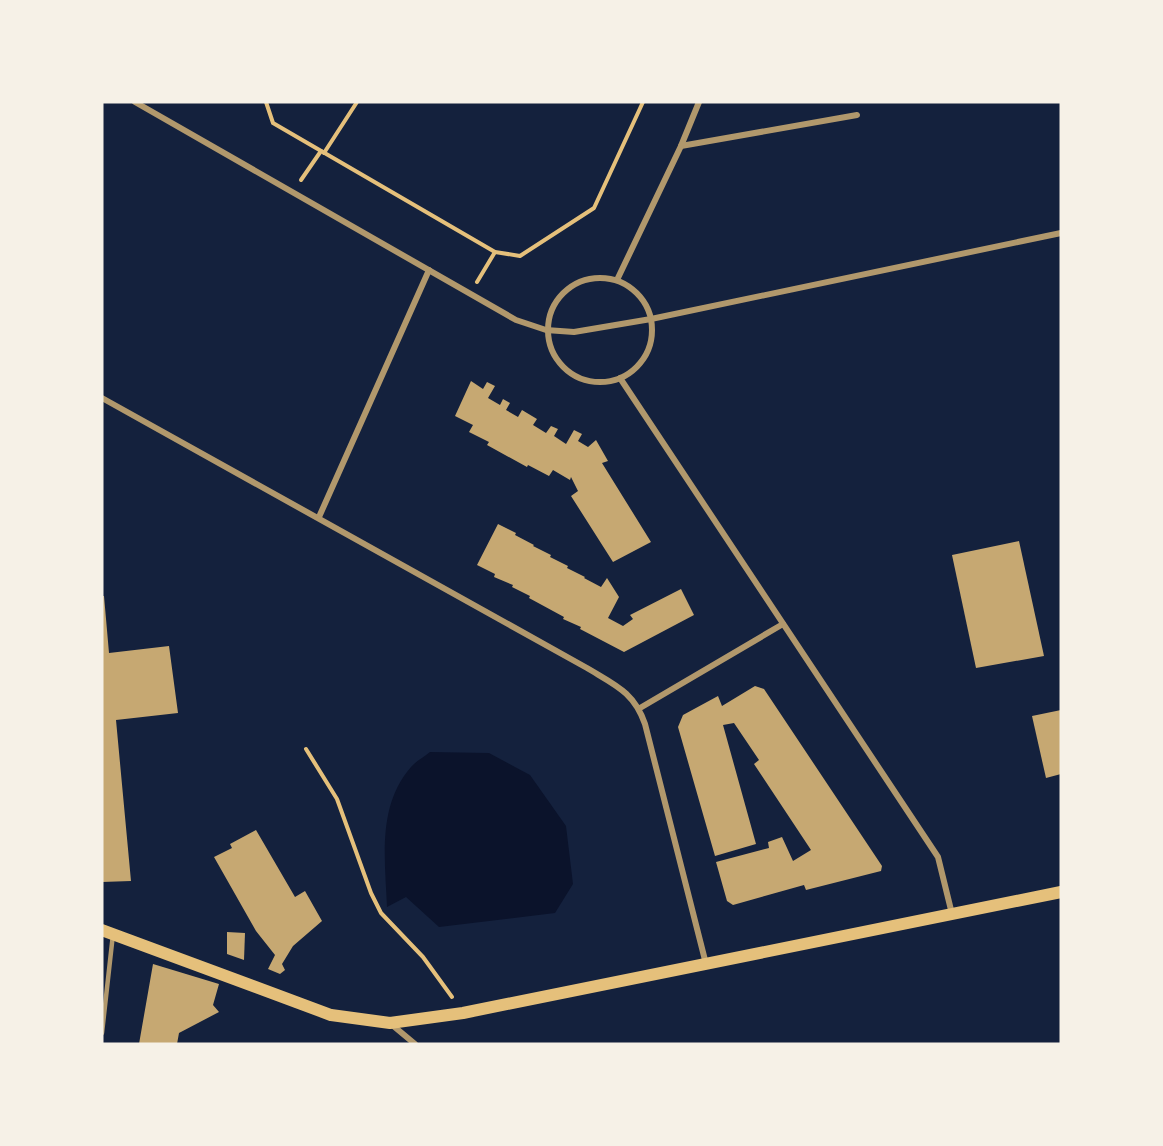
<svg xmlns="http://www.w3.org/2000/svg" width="1163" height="1146" viewBox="0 0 1163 1146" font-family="'DejaVu Sans',sans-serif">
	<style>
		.water { fill: #0b132b }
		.building { fill: #c6a872 }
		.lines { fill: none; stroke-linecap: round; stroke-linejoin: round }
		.path { stroke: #e5c07b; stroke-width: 4 }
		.service { stroke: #b1986c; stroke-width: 4.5 }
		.minor { stroke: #b1986c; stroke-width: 6 }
		.secondary { stroke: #e5c07b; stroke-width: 12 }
	</style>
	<rect width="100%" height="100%" fill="#14213d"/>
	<!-- water -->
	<path class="water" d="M430 752 489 753 530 775 566 826 573 884 555 913 439 927 406 897 387 907C385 859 377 806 411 767 416 761 424 757 430 752Z"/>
	<!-- building -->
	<g class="building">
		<path d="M471 381 483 389 487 382 495 386 488 398 500 405 503 399 510 403 506 410 518 417 522 410 537 419 533 425 546 433 551 426 558 429 554 436 566 444 574 430 582 434 578 441 588 447 596 440 608 461 602 463 651 542 613 562 571 496 578 491 571 477 570 480 553 470 549 476 528 465 527 467 487 445 489 442 469 432 473 425 455 416Z"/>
		<path d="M498 524 516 533 515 535 534 545 533 546 551 555 550 557 568 566 567 568 585 577 584 578 601 587 607 578 619 597 608 618 623 626 633 619 630 615 681 589 694 615 624 652 580 629 581 627 563 619 564 617 529 598 530 596 512 587 513 585 494 577 495 574 477 565Z"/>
		<path d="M1019 541 1044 656 976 668 952 555Z"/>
		<path d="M102 596H104L109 653 169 646 178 713 116 720 131 881 102 882Z"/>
		<path d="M755 686 764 689 882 866 881 871 806 890 804 885 733 905 727 901 716 862 769 848 768 842 782 837 793 861 811 850 754 764 759 760 734 723 723 725 756 844 715 856 678 727 683 715 718 696 722 706Z"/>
		<path d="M1061 710V774L1046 778 1032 716Z"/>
		<path d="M256 830 295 897 305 891 322 921 293 946 282 964 285 970 280 974 268 969 275 955 256 931 214 857 232 848 230 844Z"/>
		<path d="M227 932 245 933 244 960 227 954Z"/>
		<path d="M153 964 219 984 213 1005 219 1012 179 1033 177 1044H139Z"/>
	</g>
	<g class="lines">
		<!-- path -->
		<g class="path">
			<path d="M266 102 273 123 495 252 520 256 594 208 643 102"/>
			<path d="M324 153 357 102"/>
			<path d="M301 180 321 151"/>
			<path d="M477 282 495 252"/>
			<path d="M306 749 337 799 371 893 381 913 423 957 452 997"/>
		</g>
		<!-- service -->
		<path class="service" d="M102 1033 113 934"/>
		<!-- minor -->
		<g class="minor">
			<path d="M135 102 516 320 546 330 574 332 651 319 1061 233"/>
			<path d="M681 146 857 115"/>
			<circle cx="600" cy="330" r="52"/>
			<path d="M617 280 681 146 699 102"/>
			<path d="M620 378 938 857 952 914"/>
			<path d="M102 398 587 668C615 685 634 692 645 724L706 964"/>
			<path d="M319 517 429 270"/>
			<path d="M640 708 783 624"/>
			<path d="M391 1024 415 1044"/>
		</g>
		<!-- secondary -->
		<path class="secondary" d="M102 930 331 1015 390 1023 463 1013 1061 892"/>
	</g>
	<!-- border -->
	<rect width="1163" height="1146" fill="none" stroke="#f6f1e7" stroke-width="207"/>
</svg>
